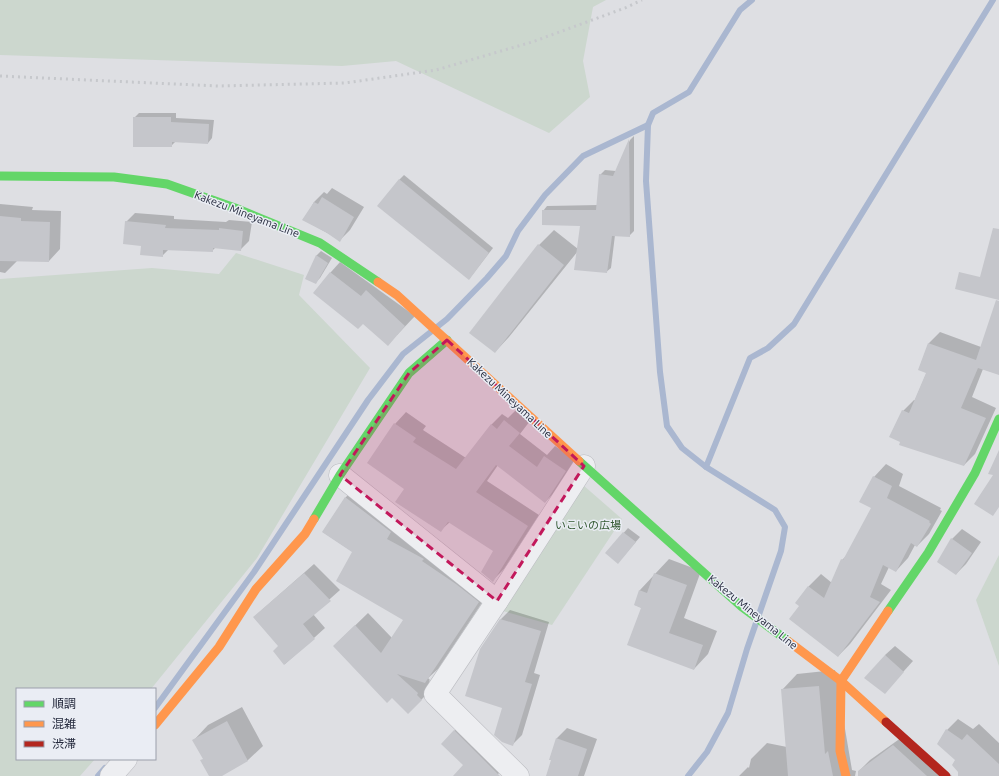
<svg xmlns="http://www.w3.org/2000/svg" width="999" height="776" viewBox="0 0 999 776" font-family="Ubuntu,'Noto Sans JP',sans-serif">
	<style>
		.green { fill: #ccd7ce }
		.shadow { fill: #0003 }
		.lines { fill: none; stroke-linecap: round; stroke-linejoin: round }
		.stream { stroke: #aab7d0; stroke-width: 6 }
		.building { fill: #c5c6cb }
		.street-casing { stroke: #bbbcc1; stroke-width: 23 }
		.street { stroke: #edeef1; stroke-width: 22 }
		.fast { stroke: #63d668; stroke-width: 9 }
		.slow { stroke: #ff974d; stroke-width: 9 }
		.jam { stroke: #b3261e; stroke-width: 9 }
		.rail { stroke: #c6c8cc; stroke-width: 3; stroke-dasharray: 2 4; stroke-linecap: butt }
		.marked { fill: #c2185b; fill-opacity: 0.2; stroke: #c2185b; stroke-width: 3; stroke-dasharray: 8 5; stroke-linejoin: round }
		.labels { text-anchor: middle; stroke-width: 3; stroke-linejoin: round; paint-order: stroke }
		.street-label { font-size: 11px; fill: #252a3d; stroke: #eaedf4 }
		.park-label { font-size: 11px; fill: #335932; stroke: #eaedf4 }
	</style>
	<rect width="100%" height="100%" fill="#dedfe3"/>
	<!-- green -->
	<g class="green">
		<path d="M0 0H606L593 7 583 61 590 97 549 133 396 61 342 66 0 55Z"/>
		<path d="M236 253 304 275 299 295 370 368 257 558 151 689H17V759H95L80 776H0V279L152 268 219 274Z"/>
		<path d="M583 485 622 519 552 625 503 611Z"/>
		<path d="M999 555V666L976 600Z"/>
	</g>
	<!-- shadow -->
	<g class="shadow">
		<path d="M139 113H176V118L214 120 212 138 208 143 176 141 171 146 134 118Z"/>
		<path d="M634 136V231L629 236 615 235 611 268 606 272 578 251 509 337 495 352 539 245 554 230 578 249 581 225 543 211 547 206 598 205 600 175 605 170 616 171 630 140Z"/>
		<path d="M404 175 493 248 469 279 399 180Z"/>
		<path d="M332 188 364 207 350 230 340 240 304 220 314 202 324 192 327 194Z"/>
		<path d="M0 204 33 207 32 210 61 211 60 249 49 261H17L5 273 0 272Z"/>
		<path d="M135 213 174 216V219L226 222 229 220 252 222 249 241 240 250 216 247 212 251 169 249 162 256 142 245 126 222Z"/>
		<path d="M321 251 332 258 320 278 315 283 316 256Z"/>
		<path d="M340 262 415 316 397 335 363 323 315 292 331 272Z"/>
		<path d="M999 302V374L983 369 972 397 996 408 975 454 964 465 903 411 914 400H915L927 372 919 369 929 343 940 332 981 347Z"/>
		<path d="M516 410 530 421 520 434 547 455 555 446 576 460 556 491 545 502 498 465 487 481 539 515 504 569 493 580 495 551 450 522 441 530 405 488 395 424 406 412 426 426 423 430 466 458 491 425 502 414 508 418Z"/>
		<path d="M886 464 903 474 899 486 941 508 940 510 942 511 929 534 917 546 915 545 908 558 896 571 889 567 881 584 891 590 850 644 838 656 800 606 797 603 809 586 821 574 832 583 842 560 847 555 872 508 874 477Z"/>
		<path d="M359 484 491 589 438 669 428 678 430 680 429 681 434 687 408 713 392 696 334 646 368 613 392 638 404 620 353 552 323 532 346 497Z"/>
		<path d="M628 528 640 537 622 558 606 553Z"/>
		<path d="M962 529 981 542 966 564 956 574 952 539Z"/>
		<path d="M669 559 701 571 684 618 717 631 708 654 694 669 642 608 635 605 640 590Z"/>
		<path d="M314 564 340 590 313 614 325 628 285 664 279 646 254 617Z"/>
		<path d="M510 610 549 622 534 673 540 675 522 735 513 744 503 707 501 619Z"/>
		<path d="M895 646 913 661 894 682 885 655Z"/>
		<path d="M835 670 852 770 856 771 855 776H739L748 767 749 768 751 759 767 743 787 747 782 690 797 674Z"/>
		<path d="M242 707 263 746 248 760 220 776H210L204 758 194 740 208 725Z"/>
		<path d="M958 719 973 729 979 724 999 743V776H959L957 760 947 730Z"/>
		<path d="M464 721 508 764 496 776H461L465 765 454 731Z"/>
		<path d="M567 728 597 739 584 776H547L553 760 550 759 557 738Z"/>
		<path d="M905 735 952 776H859V771L870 760Z"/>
	</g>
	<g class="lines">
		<!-- stream -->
		<g class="stream">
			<path d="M706 467 750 358 768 348 794 324 993 0"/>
			<path d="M155 708 254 572 368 400 403 354 447 319 487 278 506 256 518 231 545 195 583 156 648 125"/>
			<path d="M98 776 105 768"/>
			<path d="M688 776 707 752 728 713 747 649 781 551 785 527 775 510 706 467 682 448 667 426 660 372 646 181 648 125 653 113 689 92 740 10 752 0"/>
		</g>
	</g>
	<!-- building -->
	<g class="building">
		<path d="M133 117H171V122L209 124 208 144 172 142V147H133Z"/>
		<path d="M629 139 630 237 612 236 607 273 574 270 580 226 542 225V210H596L599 174 613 176Z"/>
		<path d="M399 179 489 253 469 280 377 206Z"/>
		<path d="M322 197 354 217 340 242 327 233 302 220 314 202 318 204Z"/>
		<path d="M0 216 21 218V221L50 222 49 262 0 261Z"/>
		<path d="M125 221 166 225 165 228 219 230V228L243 231 241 251 213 248V252L163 250V257L140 255 141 246 123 244Z"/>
		<path d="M993 228 999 229V300L955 289 959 272 980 277Z"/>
		<path d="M538 244 564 265 495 353 469 333Z"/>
		<path d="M316 255 328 263 316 284 305 279Z"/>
		<path d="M330 272 361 296 366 290 405 326 388 346 363 324 358 329 313 293Z"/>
		<path d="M996 300 999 301V375L978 368 961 408 986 418 964 466 899 445 900 442 889 437 902 410 909 413 926 373 918 370 928 343 976 360Z"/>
		<path d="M504 420 520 433 509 446 537 467 544 456 566 471 545 503 496 465 476 492 528 526 493 582 481 572 493 551 448 522 441 532 395 502 404 489 367 463 394 423 416 438 413 442 456 469 491 424 497 429Z"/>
		<path d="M999 450V507L993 516 974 504 993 475 988 474Z"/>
		<path d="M873 476 892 486 887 498 930 521 929 522 931 524 917 547 911 543 896 572 883 565 870 597 880 602 838 657 789 619 799 606 795 603 808 586 824 598 841 559 843 560 871 508 859 502Z"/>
		<path d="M345 497 391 532 387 539 424 559 422 561 456 584 479 602 425 683 397 674 418 693 417 695 422 700 408 714 392 698 387 703 333 646 355 625 381 653 403 620 336 581 352 552 322 532Z"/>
		<path d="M623 532 636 542 618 564 605 553Z"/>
		<path d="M951 538 972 553 956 575 937 562Z"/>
		<path d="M304 573 331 601 303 624 315 639 284 665 273 651 278 646 253 617Z"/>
		<path d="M654 573 687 585 669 633 703 645 694 670 627 645 641 608 634 605 639 590 647 593Z"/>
		<path d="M500 619 541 631 525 682 532 684 513 746 502 742 494 735 502 708 465 696 480 649Z"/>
		<path d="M885 655 904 672 885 694 864 678Z"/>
		<path d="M819 686 825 754 828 751 833 776H788L781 689Z"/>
		<path d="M227 721 248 761 222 776H209L200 760 203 759 192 740Z"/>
		<path d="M946 729 962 740 967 734 999 764V776H958V772L952 765 955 760 937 744Z"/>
		<path d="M454 730 500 776H453L463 765 441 744Z"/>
		<path d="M556 738 587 749 578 776H546L551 760H549Z"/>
		<path d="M893 745 927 776H858V771Z"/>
	</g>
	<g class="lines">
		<!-- street casing -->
		<g class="street-casing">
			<g id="street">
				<path d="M340 475 497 601"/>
				<path d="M111 776 126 759"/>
				<path d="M518 776 435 694 497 601 584 466"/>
			</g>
		</g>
		<!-- street -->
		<use href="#street" class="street"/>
		<!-- fast -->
		<g class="fast">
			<path d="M0 176 114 177 167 184 235 208 320 243 378 282"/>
			<path d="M579 461 742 607 788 641"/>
			<path d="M314 519 340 475 409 373 447 340"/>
			<path d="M888 611 928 553 975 473 999 419"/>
		</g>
		<!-- slow -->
		<g class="slow">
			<path d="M378 282 397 295 579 461"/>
			<path d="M788 641 841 681 886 722"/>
			<path d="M155 725 219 647 256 589 305 534 314 519"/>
			<path d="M846 776 840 751 841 681 888 611"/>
		</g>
		<!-- jam -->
		<path class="jam" d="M886 722 946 776"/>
		<!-- rail -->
		<path class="rail" d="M0 76 218 86 345 83 436 70 532 42 625 8 642 0"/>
	</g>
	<!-- marked area -->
	<path class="marked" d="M447 340 584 466 497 601 340 475 409 373Z"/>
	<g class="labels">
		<!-- street labels -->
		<g class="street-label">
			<text transform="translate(247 214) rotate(21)" y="4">Kakezu Mineyama Line</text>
			<text transform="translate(510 398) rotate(43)" y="4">Kakezu Mineyama Line</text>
			<text transform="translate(753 612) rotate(39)" y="4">Kakezu Mineyama Line</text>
		</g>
		<!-- park labels -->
		<g class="park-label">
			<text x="588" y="529">いこいの広場</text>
		</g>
	</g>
	<!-- legend -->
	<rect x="16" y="688" width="140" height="72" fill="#eaedf4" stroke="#9b9fab"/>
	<rect x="24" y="701" width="20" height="6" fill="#63d668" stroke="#9b9fab"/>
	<text x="52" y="708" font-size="12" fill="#252a3d">順調</text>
	<rect x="24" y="721" width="20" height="6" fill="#ff974d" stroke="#9b9fab"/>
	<text x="52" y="728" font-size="12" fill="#252a3d">混雑</text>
	<rect x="24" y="741" width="20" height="6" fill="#b3261e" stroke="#9b9fab"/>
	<text x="52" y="748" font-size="12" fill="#252a3d">渋滞</text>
</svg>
